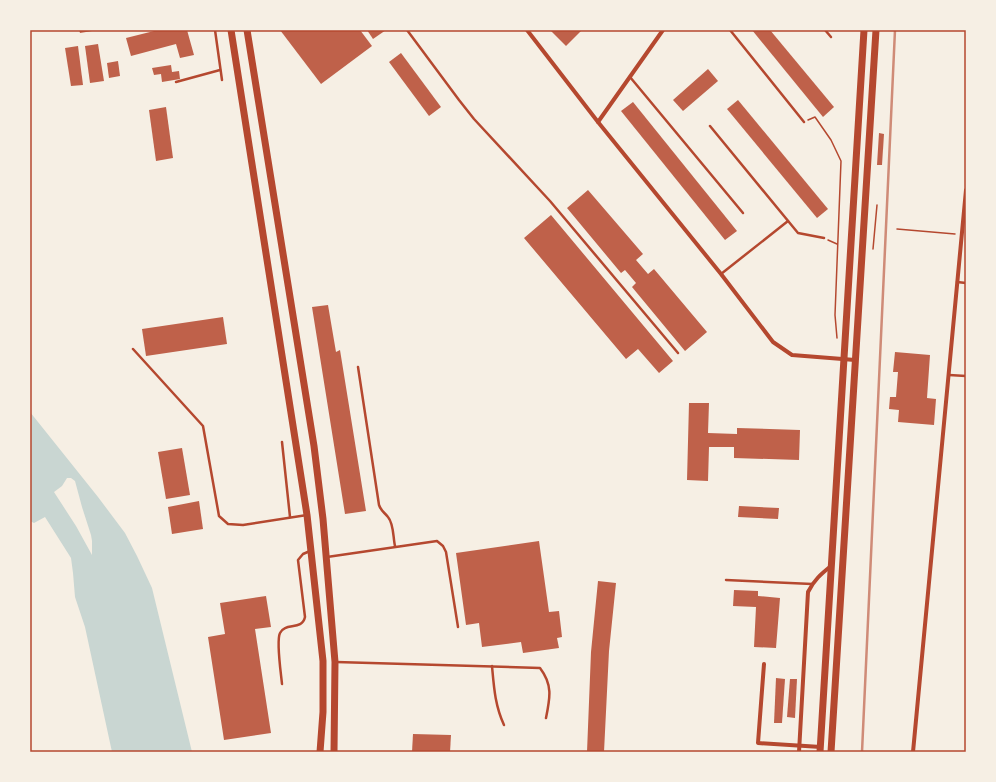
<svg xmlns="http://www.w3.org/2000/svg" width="996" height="782" viewBox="0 0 996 782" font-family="Rubik,sans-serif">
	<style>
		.water { fill: #c9d6d2; fill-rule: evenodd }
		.building { fill: #bf614a }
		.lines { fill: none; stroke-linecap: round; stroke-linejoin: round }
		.path { stroke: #b5482f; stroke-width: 1.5 }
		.service { stroke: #b5482f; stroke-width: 2.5 }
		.minor { stroke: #b5482f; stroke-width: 4 }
		.tertiary { stroke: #b5482f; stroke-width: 7 }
		.rail { stroke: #cf8b77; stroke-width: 2.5 }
		.neatline { fill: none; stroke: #b5482f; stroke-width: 1.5 }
	</style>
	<rect width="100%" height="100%" fill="#f6efe4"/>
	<!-- water -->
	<path class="water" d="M30 412 98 497 125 533 137 556 152 588 192 752H112L85 627 75 597 73 573 71 558 45 517 34 523 30 521ZM67 478H71L75 481 82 507 91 535 92 541V555L76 526 54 492 62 486Z"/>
	<!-- building -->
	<g class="building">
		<path d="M79 30H92V31L80 33Z"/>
		<path d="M158 30H187L194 55 180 58 176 44 131 56 126 38Z"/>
		<path d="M280 30H360L372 46 321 84Z"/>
		<path d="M367 30H386L373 39Z"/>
		<path d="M550 30H582L566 46Z"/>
		<path d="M752 30H770L834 107 823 117Z"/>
		<path d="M98 44 104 81 90 83 85 46Z"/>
		<path d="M78 46 83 85 71 86 65 48Z"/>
		<path d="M401 53 441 107 429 116 389 62Z"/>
		<path d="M118 61 120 76 109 78 107 63Z"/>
		<path d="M171 65 172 72 179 71 180 79 162 82 161 74 154 75 152 68Z"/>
		<path d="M708 69 718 81 683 111 673 100Z"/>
		<path d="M738 100 828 209 817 218 727 109Z"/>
		<path d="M633 102 737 231 725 240 621 111Z"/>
		<path d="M166 107 173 158 156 161 149 110Z"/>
		<path d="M879 133 884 134 882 165H877Z"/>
		<path d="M588 190 643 254 636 260 648 274 654 269 707 332 685 351 632 287 636 283 625 270 621 273 567 208Z"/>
		<path d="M551 215 673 361 659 373 638 349 626 359 524 238Z"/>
		<path d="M328 305 336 352 340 350 366 511 345 514 312 307Z"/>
		<path d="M223 317 227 344 146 356 142 329Z"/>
		<path d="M895 352 930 355 927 398 936 399 934 425 898 422 899 410 889 409 890 397H896L898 372H893Z"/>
		<path d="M689 403H709L708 433 737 434V428L800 430 799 460 734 458V447H709L708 481 687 480Z"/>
		<path d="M182 448 190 495 166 499 158 452Z"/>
		<path d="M199 501 203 529 172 534 168 507Z"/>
		<path d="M739 506 779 508 778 519 738 517Z"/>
		<path d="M539 541 549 612 559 611 562 637 557 638 559 648 523 653 521 642 482 647 479 623 466 625 456 553Z"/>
		<path d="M598 581 616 583 609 651 604 752H587L591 652Z"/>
		<path d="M734 590 758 591V596L780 598 776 648 754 647 756 607 733 606Z"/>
		<path d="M266 596 271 627 255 629 271 733 224 740 208 637 225 634 220 603Z"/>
		<path d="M776 678 785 679 782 723H774Z"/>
		<path d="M790 679H797L795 718 787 717Z"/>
		<path d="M413 734 451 735 450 752H412Z"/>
	</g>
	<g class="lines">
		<!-- path -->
		<g class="path">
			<path d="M808 120 815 117 831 140 841 161 835 315 837 338"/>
			<path d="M897 229 955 234"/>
			<path d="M828 240 837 244"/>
			<path d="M873 249 877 205"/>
		</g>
		<!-- service -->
		<g class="service">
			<path d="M215 30 222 80"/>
			<path d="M407 30 459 100 474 119 550 201 678 353"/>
			<path d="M730 30 804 122"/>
			<path d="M825 30 831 37"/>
			<path d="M630 77 743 213"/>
			<path d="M176 82 220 70"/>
			<path d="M710 126 798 233 824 238"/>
			<path d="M721 274 788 221"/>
			<path d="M957 282 966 283"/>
			<path d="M133 349 203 426 219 516 228 524 243 525 307 515"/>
			<path d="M358 367 379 505C381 511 384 512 388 517 394 524 393 538 395 546"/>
			<path d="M949 375 966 376"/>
			<path d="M282 442 290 517"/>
			<path d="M327 557 437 541 443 546 446 552 458 627"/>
			<path d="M726 580 812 584"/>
			<path d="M336 662 540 668C553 685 550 698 546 718"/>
			<path d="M492 666C494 688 495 705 504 725"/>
			<path d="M282 684C281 673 276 641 280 633 285 622 302 631 305 617L298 560 303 554 310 551"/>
		</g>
		<!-- minor -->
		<g class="minor">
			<path d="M527 30 598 122 721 274 773 342 792 355 855 360"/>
			<path d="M598 122 663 30"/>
			<path d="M764 664 758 743 821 747"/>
			<path d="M799 752 808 592C814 580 821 574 831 566"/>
			<path d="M913 752 966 190"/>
		</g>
		<!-- tertiary -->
		<g class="tertiary">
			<path d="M231 30 307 515 323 661V712L320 752"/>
			<path d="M247 30 314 446 323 519 335 662 334 752"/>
			<path d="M820 752 864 30"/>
			<path d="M831 752 876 30"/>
		</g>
		<!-- rail -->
		<path class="rail" d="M862 752 895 30"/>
	</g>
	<!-- border -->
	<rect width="996" height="782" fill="none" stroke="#f6efe4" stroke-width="62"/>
	<rect x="31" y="31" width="934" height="720" class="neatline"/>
</svg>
